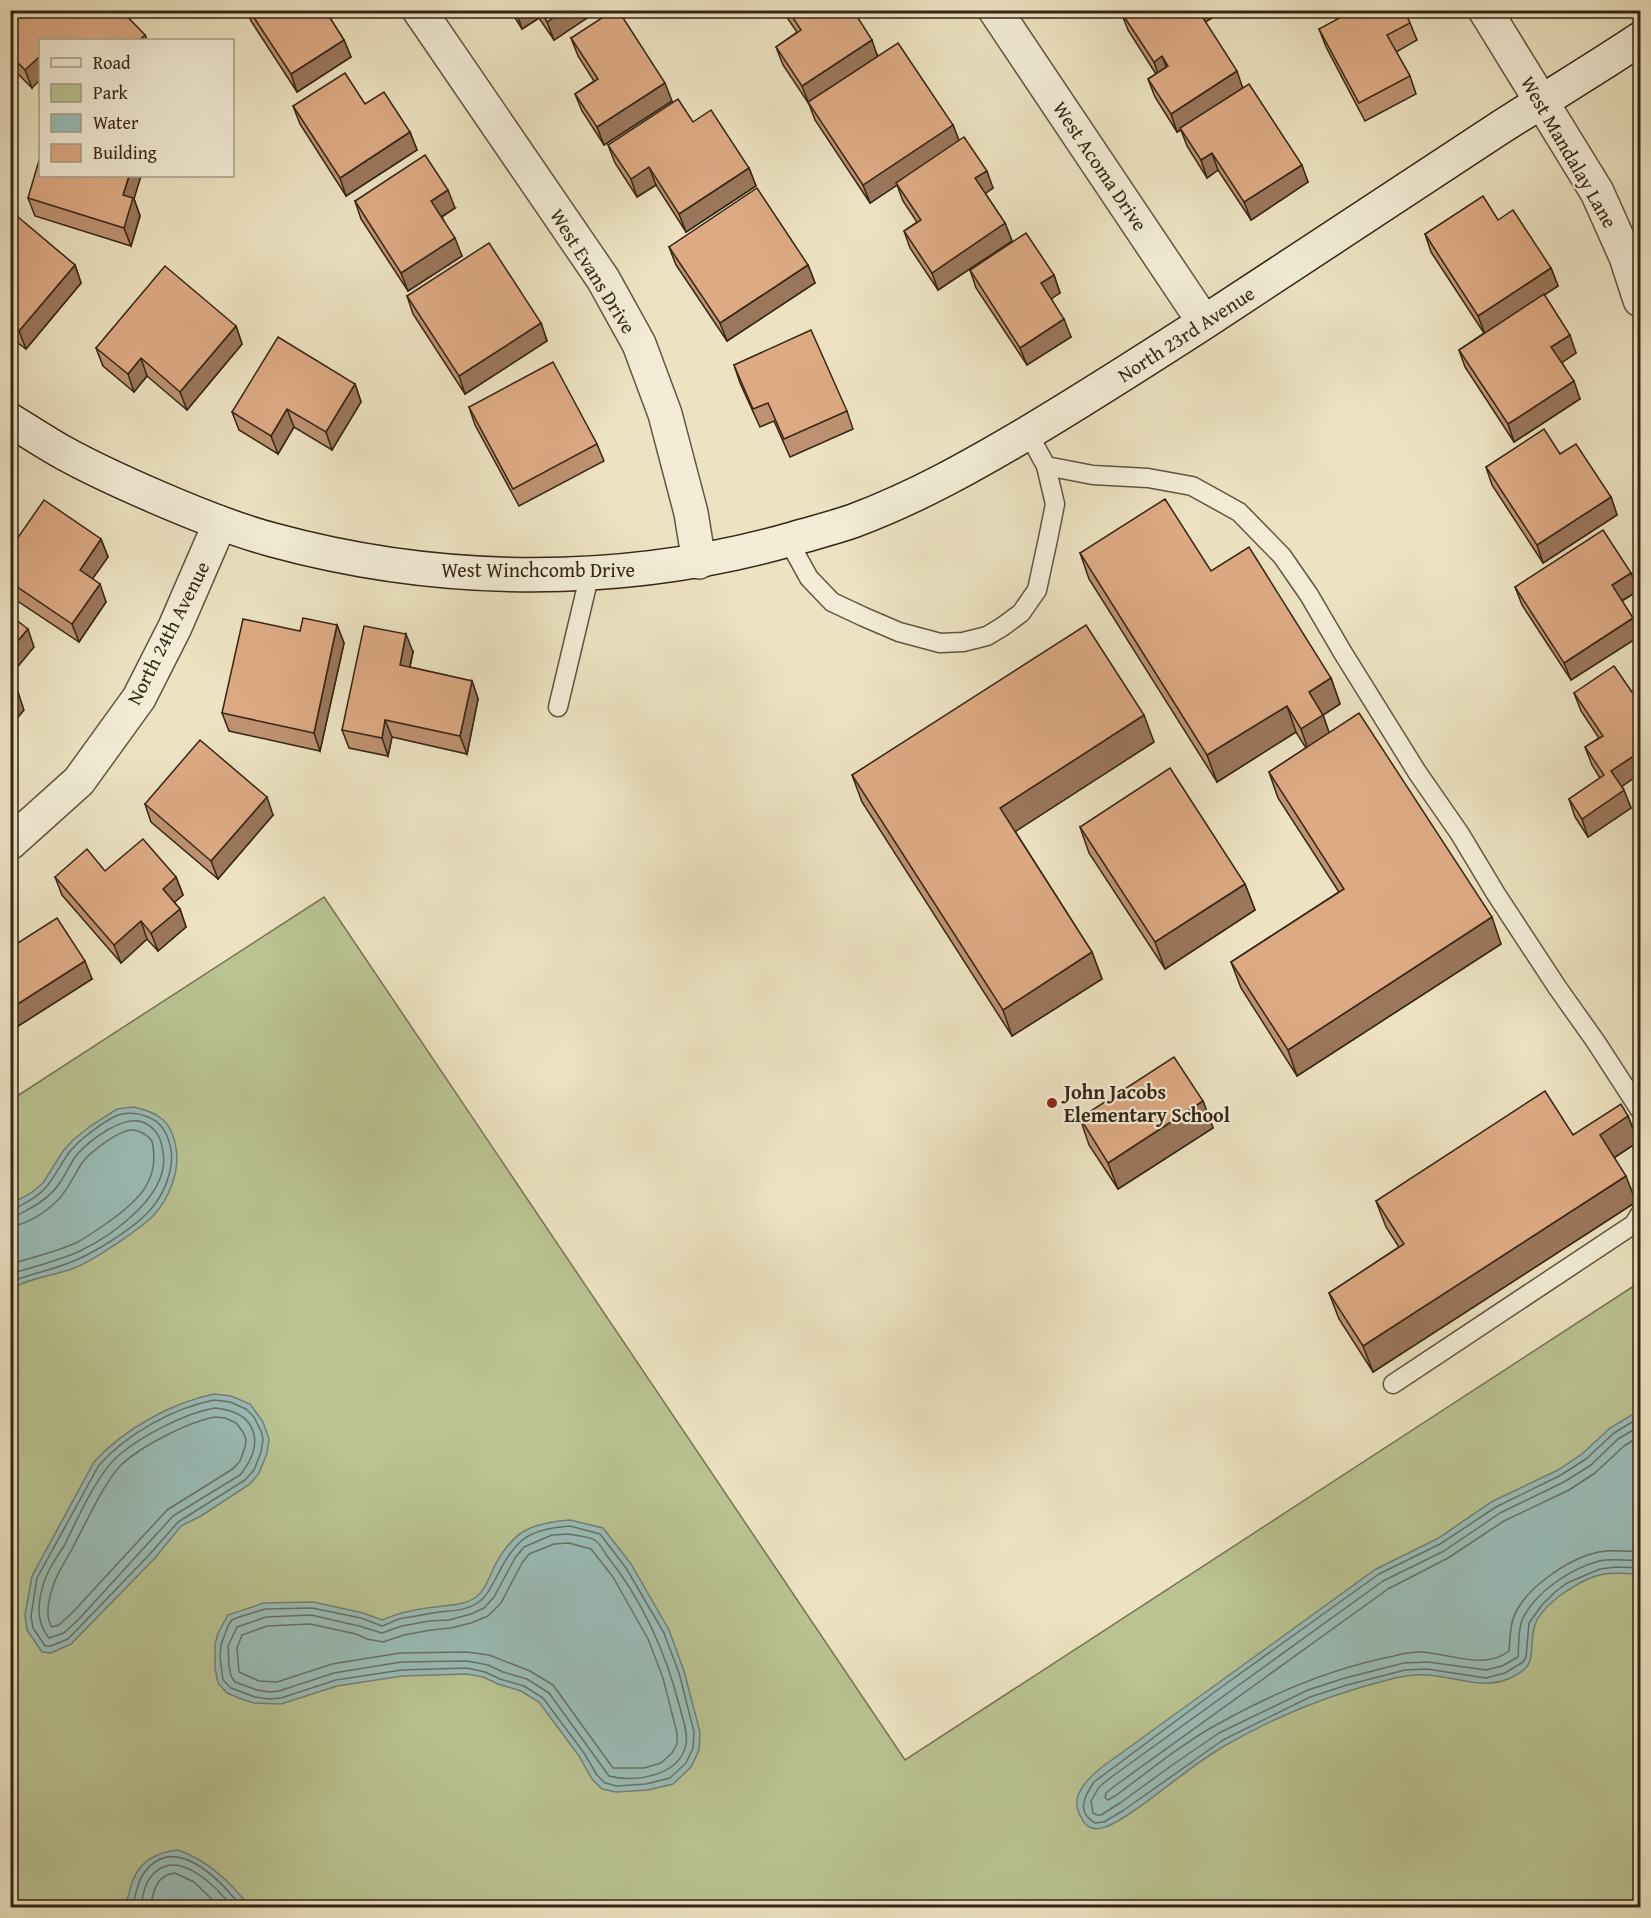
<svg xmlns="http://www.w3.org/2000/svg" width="1651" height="1918" viewBox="0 0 1651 1918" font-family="'Gentium Book Plus',serif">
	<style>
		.green { fill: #bac392; stroke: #787454; stroke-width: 1.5 }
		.water { fill: #9abdb8; stroke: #728077; stroke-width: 1.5 }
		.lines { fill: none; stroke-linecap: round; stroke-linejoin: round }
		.shore { stroke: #687166; stroke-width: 1.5 }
		.lane-casing { stroke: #645440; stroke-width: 21 }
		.street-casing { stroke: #645440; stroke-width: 36 }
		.secondary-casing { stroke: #362515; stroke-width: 36 }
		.lane { stroke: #f3edd7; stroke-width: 18 }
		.street { stroke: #f3edd7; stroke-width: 33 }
		.secondary { stroke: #f3edd7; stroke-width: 33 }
		.wall { fill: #be9272; stroke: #362515; stroke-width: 1.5 }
		.shaded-wall { fill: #9b775c; stroke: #362515; stroke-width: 1.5 }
		.building { fill: #ddaa84; stroke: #362515; stroke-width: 1.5 }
		.poi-dot { fill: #8f2418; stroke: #f3edd7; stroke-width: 2 }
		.labels { text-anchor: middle; stroke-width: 4.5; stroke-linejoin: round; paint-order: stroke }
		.street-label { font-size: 20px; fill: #362515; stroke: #f3edd7 }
		.poi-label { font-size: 20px; font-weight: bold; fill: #362515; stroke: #f3edd7; text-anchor: start }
	</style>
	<rect width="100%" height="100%" fill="#ede3c2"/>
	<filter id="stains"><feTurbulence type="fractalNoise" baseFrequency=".00333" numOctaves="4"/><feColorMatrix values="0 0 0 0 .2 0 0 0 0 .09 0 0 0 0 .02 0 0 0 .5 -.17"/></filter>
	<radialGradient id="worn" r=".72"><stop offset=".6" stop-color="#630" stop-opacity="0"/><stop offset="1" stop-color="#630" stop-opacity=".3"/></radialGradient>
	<!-- green -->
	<path class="green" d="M324 897 905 1760 1640 1282V1907L11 1908V1100Z"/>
	<!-- water -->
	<g class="water">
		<path d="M134 1107C160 1113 172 1122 176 1148 180 1171 169 1199 153 1216 142 1227 129 1235 116 1244 102 1253 88 1263 72 1269 52 1276 29 1278 11 1289V1204L31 1193 43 1183 63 1151 74 1139 92 1125 117 1109Z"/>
		<path d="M214 1394 231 1396 250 1404 263 1422 269 1439 267 1453 259 1473 250 1484 201 1516 181 1526 155 1558 71 1644 51 1653 42 1652 27 1630 25 1615 32 1576 94 1462C124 1429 171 1403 214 1394Z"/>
		<path d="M1640 1410V1574C1628 1574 1616 1572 1604 1574 1582 1578 1540 1604 1534 1628 1528 1655 1540 1665 1508 1679 1482 1690 1453 1676 1427 1675 1417 1674 1405 1676 1395 1678 1337 1692 1278 1715 1226 1745 1191 1765 1160 1794 1126 1816 1112 1825 1090 1839 1081 1817 1078 1812 1076 1805 1077 1799 1080 1786 1092 1775 1102 1767L1376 1569 1437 1539 1493 1501 1558 1470 1582 1454 1610 1428Z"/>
		<path d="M570 1520 603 1528 631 1564 669 1630 684 1671 700 1732 699 1750 691 1767 673 1784 648 1790 616 1792 602 1789 592 1779 579 1756 539 1702 521 1691 498 1684 483 1677 467 1674 402 1676 337 1686 281 1704 254 1703 239 1698 227 1693 218 1683 215 1668V1644L218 1633 228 1615 264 1603 313 1602 363 1613 382 1620C396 1614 411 1610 427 1608 442 1605 462 1607 476 1597 485 1590 489 1578 493 1569 512 1532 529 1523 570 1520Z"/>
		<path d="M178 1850C209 1861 230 1882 250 1907H124C129 1899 129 1889 133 1880 141 1860 158 1852 178 1850Z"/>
	</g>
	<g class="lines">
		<!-- shore -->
		<g class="shore">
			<path d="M10 1209C17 1209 21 1205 27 1202 50 1190 54 1174 68 1154 77 1141 104 1121 118 1115 126 1112 138 1113 145 1116 162 1121 168 1134 171 1150 174 1170 164 1194 151 1209 136 1227 93 1254 71 1262 52 1270 30 1274 10 1282"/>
			<path d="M10 1217C17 1216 21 1214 27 1210 41 1203 53 1194 61 1181 66 1173 70 1165 75 1157 88 1141 124 1113 145 1123 158 1130 161 1139 163 1152 171 1194 113 1235 80 1251 58 1261 33 1267 10 1274"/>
			<path d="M10 1226C28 1225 47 1211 59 1199 69 1188 74 1175 82 1163 90 1152 119 1130 132 1130 141 1130 147 1135 152 1141 161 1181 137 1202 107 1223 97 1230 87 1237 76 1243 55 1252 32 1258 10 1264"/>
			<path d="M214 1400 230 1402 246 1409 254 1417 261 1431 263 1439 261 1452 254 1470 245 1480 178 1522 150 1554 68 1639 51 1646H45L33 1628 31 1616 37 1578 99 1465C127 1434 173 1408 214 1400Z"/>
			<path d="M215 1408C257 1412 266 1443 240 1475L173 1516 79 1619 64 1633 49 1638C35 1621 38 1601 44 1582 48 1569 57 1557 64 1546 77 1520 97 1474 118 1456 141 1436 185 1413 215 1408Z"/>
			<path d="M215 1417 225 1418 236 1423 243 1432 246 1439 245 1447 240 1461 234 1468 212 1482 167 1510 73 1612 59 1625 52 1627C44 1616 49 1598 53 1586 56 1574 66 1561 72 1549 85 1525 103 1484 121 1465 141 1446 188 1422 215 1417Z"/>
			<path d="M1640 1417 1614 1433 1586 1459 1561 1475 1496 1507 1440 1544 1379 1574 1220 1688 1094 1782C1084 1797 1076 1812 1095 1823L1104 1822 1124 1810 1223 1740 1310 1697 1347 1685 1405 1670 1427 1669 1486 1678 1505 1673 1523 1662 1526 1657 1529 1623 1542 1605 1555 1592 1567 1583 1600 1569 1616 1567 1640 1568"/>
			<path d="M1640 1426 1618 1439 1591 1465 1564 1482 1500 1513 1444 1551 1383 1581 1110 1778 1099 1787 1091 1801 1093 1813 1097 1815H1101L1120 1803 1171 1766 1219 1733 1308 1690 1345 1678 1404 1663 1428 1662 1486 1670 1502 1666 1518 1657C1519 1645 1518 1631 1522 1620 1535 1592 1570 1569 1599 1561 1613 1558 1626 1561 1640 1560"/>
			<path d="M1640 1436 1624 1446 1595 1473 1569 1490 1504 1521 1448 1558 1388 1589 1116 1785 1106 1793 1105 1798 1108 1800 1115 1796C1148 1772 1180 1745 1216 1725 1271 1694 1332 1668 1394 1656 1405 1653 1419 1651 1430 1653 1457 1656 1486 1669 1509 1651 1510 1641 1510 1628 1513 1619 1523 1589 1569 1558 1599 1552 1613 1549 1626 1552 1640 1551"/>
			<path d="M570 1526 600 1534 626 1568 664 1633 679 1673 694 1732 693 1748 686 1763 670 1778 646 1784 617 1786 605 1783 597 1775 584 1753 543 1698 524 1686 500 1679 485 1672 467 1668 402 1670 336 1680 281 1698 269 1699 255 1697 231 1688 223 1680 220 1657 221 1645 228 1626 232 1620 239 1617 265 1609 312 1608 361 1618 382 1626C388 1624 393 1621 399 1619 408 1617 418 1616 427 1614 444 1610 466 1613 480 1601 489 1594 493 1583 498 1574 516 1538 530 1529 570 1526Z"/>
			<path d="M569 1534C577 1536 590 1536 596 1541 600 1544 604 1551 607 1556 643 1601 666 1653 680 1708 683 1720 688 1732 686 1744 680 1776 635 1783 609 1776L549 1693 527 1679 503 1672 488 1665 467 1661 401 1662 334 1673 279 1691 269 1692 257 1690 235 1682 231 1676 229 1666 228 1646 237 1627 266 1617 311 1615 359 1626 382 1633 402 1626 429 1621 449 1620 471 1614 484 1608 494 1597 515 1558 524 1547 552 1535Z"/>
			<path d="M569 1543 591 1549 613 1577 648 1639 663 1678 677 1733V1744L672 1753 661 1763 644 1768H613L553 1685 530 1671 489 1655 467 1652 400 1653 332 1664 277 1682 259 1681 239 1672 237 1648 242 1635 267 1626 310 1624 356 1634 367 1639 383 1642 404 1635 431 1630 451 1628 471 1623 488 1616 501 1603 522 1563 529 1554 554 1544Z"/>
			<path d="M131 1908C136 1898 136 1886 142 1876 172 1829 220 1879 242 1908"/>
			<path d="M140 1908C143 1899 143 1889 148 1881 173 1842 214 1884 233 1908"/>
			<path d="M150 1908C153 1892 156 1875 175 1873L194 1882 221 1908"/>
		</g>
		<!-- lane casing -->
		<g class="lane-casing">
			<g id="lane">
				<path d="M1046 466 1093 475 1148 478 1192 486 1239 512 1282 556 1309 595 1343 653 1417 772 1460 834 1496 894 1557 987 1596 1042 1640 1110"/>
				<path d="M788 540 809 578 832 602 864 617 899 632 940 643 963 642 987 636 1002 627 1021 613 1037 590 1048 539 1055 504 1046 466 1028 433"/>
				<path d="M558 707 590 573"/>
				<path d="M1393 1384 1634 1224 1640 1214"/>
			</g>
		</g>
		<!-- street casing -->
		<g class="street-casing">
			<g id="street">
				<path d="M419 10 603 279 639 344 665 414 691 513 699 562"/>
				<path d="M995 10 1204 322"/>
				<path d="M1485 10 1597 192 1626 257 1640 300"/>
				<path d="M10 843 79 781 139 698 175 627 220 523"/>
			</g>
		</g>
		<!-- secondary casing -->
		<g class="secondary-casing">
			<path id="secondary" d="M10 420C28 431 46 443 64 453 93 469 124 483 154 496 193 513 232 529 273 540 442 586 624 587 792 539 812 533 833 528 853 521 917 497 972 466 1031 431 1088 397 1144 361 1200 325 1299 261 1396 195 1495 131 1543 100 1592 71 1640 39"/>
		</g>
		<!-- lane -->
		<use href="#lane" class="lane"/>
		<!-- street -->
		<use href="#street" class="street"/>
		<!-- secondary -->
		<use href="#secondary" class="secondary"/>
	</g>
	<!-- wall -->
	<g class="wall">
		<path d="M10 10 145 35 147 40H40L32 88 10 66Z"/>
		<path d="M247 10H325L344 40 351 57 297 92 251 21Z"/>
		<path d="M510 10H599L554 40 539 18 522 29Z"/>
		<path d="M782 10H853L878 56 953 125 959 141 993 188 985 193 1005 223 1012 241 938 290 910 248 904 231 917 222 903 201 897 185 870 203 815 120 809 104 783 65 776 47 797 32Z"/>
		<path d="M1121 12 1212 18 1205 22 1243 88 1308 182 1251 220 1218 170 1207 178 1187 146 1181 130 1177 132 1155 97 1148 79 1156 74 1128 30Z"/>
		<path d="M1410 23 1417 40 1396 52 1410 76 1416 94 1365 121 1326 47 1319 29Z"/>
		<path d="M571 38 672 101 604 145 582 111 575 94 594 81 578 56Z"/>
		<path d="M365 104 410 132 417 150 346 196 300 124 293 106Z"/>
		<path d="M693 122 749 168 756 186 686 232 656 185 637 197 615 163 608 145Z"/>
		<path d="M28 198 134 199 140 216 131 246 35 216Z"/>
		<path d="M355 201 455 208 442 217 462 256 408 291 361 219Z"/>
		<path d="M10 212 75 265 81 283 26 349 10 337Z"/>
		<path d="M1498 220 1551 268 1558 286 1544 295 1576 353 1562 362 1580 399 1514 442 1465 367 1459 350 1484 333 1431 252 1425 234Z"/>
		<path d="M669 247 808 265 815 283 727 341 676 265Z"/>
		<path d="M970 270 1054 275 1060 293 1051 298 1071 337 1027 365 976 288Z"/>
		<path d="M407 296 541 323 547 341 465 394 413 314Z"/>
		<path d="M236 326 242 344 187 410 147 376 134 392 103 366 96 348Z"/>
		<path d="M734 365 847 411 853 429 790 457 774 421 760 427 740 383Z"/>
		<path d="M355 384 361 402 332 450 294 427 278 454 239 430 232 412Z"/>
		<path d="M469 407 597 444 604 461 519 506 475 425Z"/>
		<path d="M1560 454 1611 497 1617 515 1543 563 1492 485 1486 467Z"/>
		<path d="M101 539 108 557 92 579 106 602 79 642 10 596V549Z"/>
		<path d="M1080 553 1211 571 1331 678 1340 704 1323 715 1329 733 1501 944 1297 1076 1241 988 1231 962 1339 892 1278 798 1269 772 1306 748 1296 732 1217 782 1089 579Z"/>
		<path d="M1631 573 1638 591 1622 601 1633 618 1640 636 1571 680 1522 605 1515 587Z"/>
		<path d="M337 625 344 643 320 751 229 731 222 713 300 631Z"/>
		<path d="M413 652 410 667 472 681 478 699 467 754 392 737 388 756 349 748 342 730Z"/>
		<path d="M1641 691V773L1622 786 1631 808 1588 837 1575 817 1569 799 1600 778 1592 765 1585 747 1599 738 1581 711 1574 693 1634 695Z"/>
		<path d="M1154 742 1015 831 1092 952 1102 979 1012 1036 862 802 852 775Z"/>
		<path d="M145 804 273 815 218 879 151 822Z"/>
		<path d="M1080 827 1245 884 1255 910 1165 969 1089 853Z"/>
		<path d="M105 871 176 877 183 895 174 902 180 909 186 927 158 951 147 939 121 963 62 895 55 877Z"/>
		<path d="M10 931 18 943 92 979 15 1028 10 1021Z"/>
		<path d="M1203 1101 1213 1128 1118 1189 1089 1145 1080 1118Z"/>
		<path d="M1628 1116 1638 1142 1614 1158 1636 1202 1373 1372 1339 1319 1329 1293 1399 1247 1386 1227 1376 1201Z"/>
	</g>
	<!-- shaded-wall -->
	<g class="shaded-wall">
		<path d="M209 10H220L211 16Z"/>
		<path d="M517 10H537L539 18 522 29 516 11Z"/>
		<path d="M565 10H599L554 40 547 22Z"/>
		<path d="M1196 10H1210L1212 18 1202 24Z"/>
		<path d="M145 35 147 40H139Z"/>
		<path d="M344 40 351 57 297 92 291 74Z"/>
		<path d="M872 40 878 58 809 104 802 86Z"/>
		<path d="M40 56V80L32 88 25 70Z"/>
		<path d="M1162 56 1169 74 1160 80 1154 62Z"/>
		<path d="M1237 71 1243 89 1177 132 1171 114Z"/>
		<path d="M665 83 672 101 604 145 597 127Z"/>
		<path d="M953 125 960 143 870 203 863 185Z"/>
		<path d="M410 132 417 150 346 196 340 178Z"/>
		<path d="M1212 153 1218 170 1207 178 1201 160Z"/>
		<path d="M1302 165 1308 182 1251 220 1244 202Z"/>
		<path d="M649 167 656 185 637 197 631 179Z"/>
		<path d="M749 168 756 186 686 232 679 214Z"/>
		<path d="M987 171 993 188 982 196 975 178Z"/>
		<path d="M129 176H141L134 199 140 216 131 246 124 228 123 195Z"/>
		<path d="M448 190 455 208 438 219 431 201Z"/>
		<path d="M1005 223 1012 241 938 290 932 273Z"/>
		<path d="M455 238 462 256 408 291 401 273Z"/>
		<path d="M75 265 81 283 26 349 19 331Z"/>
		<path d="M808 265 815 283 727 341 720 323Z"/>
		<path d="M1551 268 1558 286 1485 334 1478 316Z"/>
		<path d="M1054 275 1060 293 1048 301 1041 283Z"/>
		<path d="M1064 319 1071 337 1027 365 1020 348Z"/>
		<path d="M541 323 547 341 465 394 459 376Z"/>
		<path d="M236 326 242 344 187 410 180 392Z"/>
		<path d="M1570 335 1576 353 1558 365 1551 347Z"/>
		<path d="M141 358 147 376 134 392 128 374Z"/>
		<path d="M1574 381 1580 399 1514 442 1508 424Z"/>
		<path d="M355 384 361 402 332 450 326 432Z"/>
		<path d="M287 409 294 427 278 454 271 436Z"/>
		<path d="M1611 497 1617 515 1543 563 1537 545Z"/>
		<path d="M101 539 108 557 86 588 80 570Z"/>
		<path d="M1631 573 1638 591 1618 603 1612 585Z"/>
		<path d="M100 584 106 602 79 642 72 624Z"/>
		<path d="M1633 618 1640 636 1571 680 1564 663Z"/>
		<path d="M337 625 344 643 320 751 314 733Z"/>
		<path d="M28 629 34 647 10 676V650Z"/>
		<path d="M406 634 413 652 406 683 400 665Z"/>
		<path d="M1331 678 1340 704 1323 715 1332 741 1310 755 1301 729 1309 692Z"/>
		<path d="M472 681 478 699 467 754 460 736Z"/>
		<path d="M18 692 24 710 10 727V701Z"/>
		<path d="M1287 706 1296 732 1217 782 1207 755Z"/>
		<path d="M1144 715 1154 742 1010 835 1000 808Z"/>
		<path d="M385 720 392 737 388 756 382 738Z"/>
		<path d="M1641 751V773L1618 789 1611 771Z"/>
		<path d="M1624 790 1631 808 1588 837 1582 819Z"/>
		<path d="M267 797 273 815 218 879 211 861Z"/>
		<path d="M176 877 183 895 169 907 163 889Z"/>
		<path d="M1245 884 1255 910 1165 969 1155 942Z"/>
		<path d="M180 909 186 927 158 951 151 933Z"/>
		<path d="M1492 917 1501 944 1297 1076 1288 1050Z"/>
		<path d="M141 921 147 939 121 963 114 945Z"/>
		<path d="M1092 952 1102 979 1012 1036 1003 1010Z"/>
		<path d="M85 961 92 979 15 1028 10 1015V1009Z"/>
		<path d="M1203 1101 1213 1128 1118 1189 1108 1163Z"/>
		<path d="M1628 1116 1638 1142 1609 1161 1600 1135Z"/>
		<path d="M1626 1176 1636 1202 1373 1372 1363 1346Z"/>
	</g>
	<!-- building -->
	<g class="building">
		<path d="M10 10H121L145 35 139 40H40V56L25 70 10 55Z"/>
		<path d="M249 10H325L344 40 291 74Z"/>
		<path d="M540 10H565L547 22Z"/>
		<path d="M614 10H618L665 83 597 127 575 94 598 79 571 38Z"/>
		<path d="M788 10H853L872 40 802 86 776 47 801 30Z"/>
		<path d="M1123 10H1198L1237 71 1171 114 1148 79 1168 66 1162 56 1154 62 1121 12Z"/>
		<path d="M1354 10H1404L1410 23 1387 35 1410 76 1359 103 1319 29Z"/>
		<path d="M898 43 953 125 863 185 808 102Z"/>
		<path d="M345 73 365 104 384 92 410 132 340 178 293 106Z"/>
		<path d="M1249 84 1302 165 1244 202 1212 153 1201 160 1180 128Z"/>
		<path d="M678 99 693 122 711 110 749 168 679 214 649 167 631 179 608 145Z"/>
		<path d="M964 137 987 171 975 178 1005 223 932 273 904 231 921 220 896 183Z"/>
		<path d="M425 155 448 190 431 201 455 238 401 273 355 201Z"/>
		<path d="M40 157V176H129L123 195 133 198 124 228 28 198Z"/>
		<path d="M757 188 808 265 720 323 669 247Z"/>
		<path d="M1483 196 1498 220 1513 210 1551 268 1478 316 1425 234Z"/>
		<path d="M11 211 75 265 19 331 10 324Z"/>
		<path d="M1026 233 1054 275 1041 283 1064 319 1020 348 970 270Z"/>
		<path d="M489 243 541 323 459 376 407 296Z"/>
		<path d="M165 266 236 326 180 392 141 358 128 374 96 348Z"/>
		<path d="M1544 294 1570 335 1551 347 1574 381 1508 424 1459 350Z"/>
		<path d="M811 330 847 411 784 439 768 403 753 409 734 365Z"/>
		<path d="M278 337 355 384 326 432 287 409 271 436 232 412Z"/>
		<path d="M553 362 597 444 513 489 469 407Z"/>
		<path d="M1544 429 1560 454 1576 444 1611 497 1537 545 1486 467Z"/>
		<path d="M1165 499 1211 571 1249 547 1331 678 1309 692 1323 715 1301 729 1287 706 1207 755 1080 553Z"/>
		<path d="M44 500 101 539 80 570 100 584 72 624 10 582V549Z"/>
		<path d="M1603 530 1631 573 1612 585 1633 618 1564 663 1515 587Z"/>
		<path d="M10 615 28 629 10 650Z"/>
		<path d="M303 618 337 625 314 733 222 713 243 619 300 631Z"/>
		<path d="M1086 625 1144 715 1000 808 1092 952 1003 1010 852 775Z"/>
		<path d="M364 626 406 634 400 665 472 681 460 736 385 720 382 738 342 730Z"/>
		<path d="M1614 666 1634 695 1641 691V751L1611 771 1624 790 1582 819 1569 799 1604 775 1585 747 1603 736 1574 693Z"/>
		<path d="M10 686 18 692 10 701Z"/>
		<path d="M1359 713 1492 917 1288 1050 1231 962 1344 889 1269 772Z"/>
		<path d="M200 740 267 797 211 861 145 804Z"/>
		<path d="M1170 768 1245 884 1155 942 1080 827Z"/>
		<path d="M143 839 176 877 163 889 180 909 151 933 141 921 114 945 55 877 87 849 105 871Z"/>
		<path d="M57 918 85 961 10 1009V931L18 943Z"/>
		<path d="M1174 1057 1203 1101 1108 1163 1080 1118Z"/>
		<path d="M1545 1091 1573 1135 1621 1104 1628 1116 1600 1135 1626 1176 1363 1346 1329 1293 1404 1244 1376 1201Z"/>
	</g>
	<!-- markers -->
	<circle class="poi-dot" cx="1052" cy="1103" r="6"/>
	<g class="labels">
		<!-- street labels -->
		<g class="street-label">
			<text transform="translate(1569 152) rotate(60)" y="7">West Mandalay Lane</text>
			<text transform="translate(1100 166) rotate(56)" y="7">West Acoma Drive</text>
			<text transform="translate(593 271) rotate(58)" y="7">West Evans Drive</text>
			<text transform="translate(1186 334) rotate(-33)" y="7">North 23rd Avenue</text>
			<text x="538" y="577">West Winchcomb Drive</text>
			<text transform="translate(168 633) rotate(-63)" y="7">North 24th Avenue</text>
		</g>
		<!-- poi labels -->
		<g class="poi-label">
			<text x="1064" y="1099">John Jacobs<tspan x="1064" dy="23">Elementary School</tspan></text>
		</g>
	</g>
	<!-- margin -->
	<rect width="1651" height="1918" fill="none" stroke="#ede3c2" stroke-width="36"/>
	<rect x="12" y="12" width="1627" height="1894" fill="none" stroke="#362515" stroke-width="3"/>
	<rect x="18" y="18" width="1615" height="1882" fill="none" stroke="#362515" stroke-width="1.5"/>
	<!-- legend -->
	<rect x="39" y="39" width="195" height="138" fill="#f3edd7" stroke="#a79d89" stroke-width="1.5"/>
	<rect x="51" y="58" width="30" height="9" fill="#f3edd7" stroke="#a79d89" stroke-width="1.5"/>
	<text x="93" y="69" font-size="18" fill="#362515">Road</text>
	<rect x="51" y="84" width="30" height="18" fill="#bac392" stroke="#a79d89" stroke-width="1.5"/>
	<text x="93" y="99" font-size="18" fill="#362515">Park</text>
	<rect x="51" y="114" width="30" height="18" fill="#9abdb8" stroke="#a79d89" stroke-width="1.5"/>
	<text x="93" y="129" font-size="18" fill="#362515">Water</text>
	<rect x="51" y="144" width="30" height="18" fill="#ddaa84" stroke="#a79d89" stroke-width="1.5"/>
	<text x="93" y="159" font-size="18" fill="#362515">Building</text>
	<rect width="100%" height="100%" filter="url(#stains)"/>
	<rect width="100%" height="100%" fill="url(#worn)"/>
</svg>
